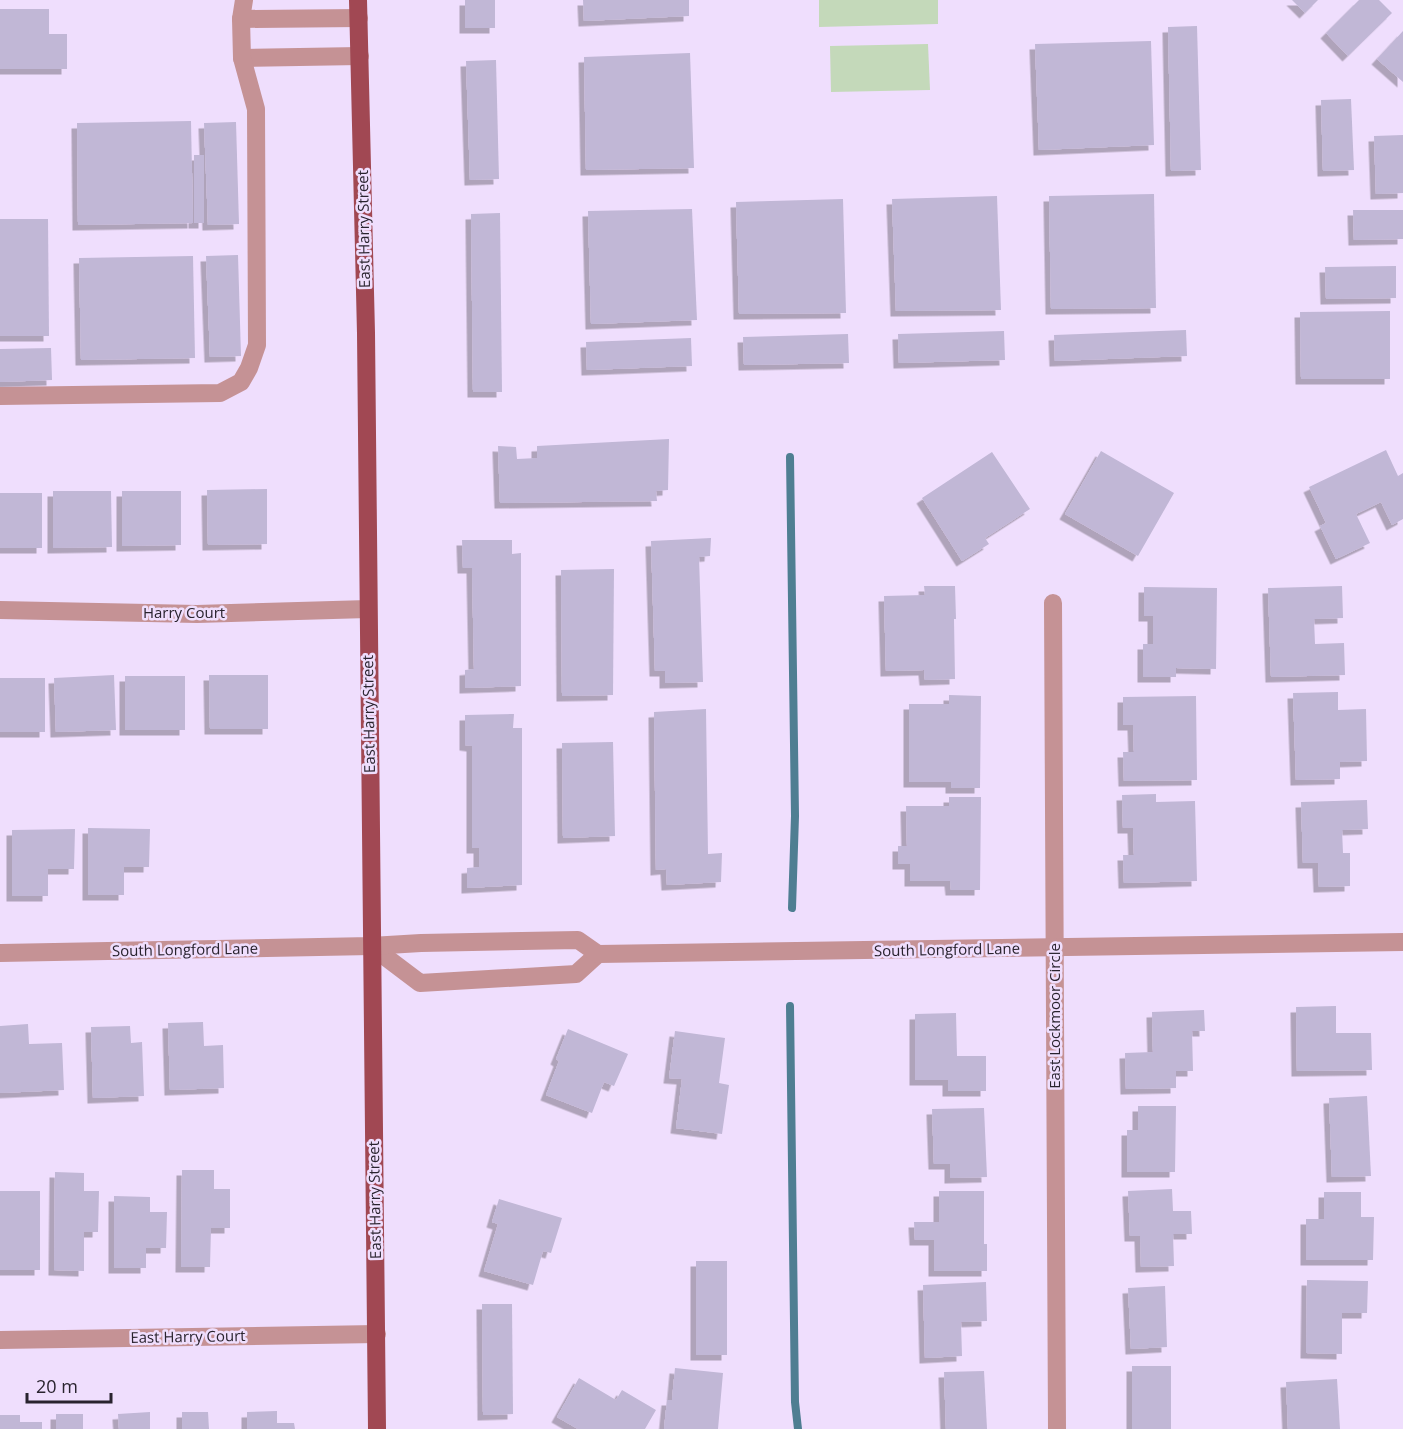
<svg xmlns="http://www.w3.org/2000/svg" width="1403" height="1429" viewBox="0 0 1403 1429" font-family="'Open Sans',sans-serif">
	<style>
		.green { fill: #c4d9ba }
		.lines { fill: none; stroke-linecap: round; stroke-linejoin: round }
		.stream { stroke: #4f7e92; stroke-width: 8 }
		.building { fill: #c1b7d6; filter: url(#shadow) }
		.minor { stroke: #c59295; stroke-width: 18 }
		.major { stroke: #a14853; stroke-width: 18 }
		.labels { text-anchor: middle; stroke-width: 5; stroke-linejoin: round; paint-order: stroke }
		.street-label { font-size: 15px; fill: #29232e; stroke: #efdefd }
	</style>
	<defs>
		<filter id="shadow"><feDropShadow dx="-5.5" dy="5.5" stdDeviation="0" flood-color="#0004"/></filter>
	</defs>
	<rect width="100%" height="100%" fill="#efdefd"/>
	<!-- green -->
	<g class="green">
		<path d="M819 0H938V24L819 27Z"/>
		<path d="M928 44 930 90 831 92 830 46Z"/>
	</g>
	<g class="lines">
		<!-- stream -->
		<g class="stream">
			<path d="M790 457 795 816 792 908"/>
			<path d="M790 1006 795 1402 798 1429"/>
		</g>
	</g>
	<!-- building -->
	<g class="building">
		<rect x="465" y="0" width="30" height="28"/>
		<path d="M583 0H689V16L584 21Z"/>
		<path d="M1292 0H1318L1305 13Z"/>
		<path d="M1359 0H1379L1392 13 1348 56 1326 33Z"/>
		<path d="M0 9H49V34H67V69H0Z"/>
		<path d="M1197 26 1201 170 1171 171 1168 27Z"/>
		<path d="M1403 31V82L1377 59Z"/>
		<path d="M1151 41 1154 145 1039 150 1035 44Z"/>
		<path d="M690 53 694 168 586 170 584 57Z"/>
		<path d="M496 60 499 179 470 180 466 61Z"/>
		<path d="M1351 99 1354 170 1323 171 1321 100Z"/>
		<path d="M191 121 193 223 78 225 77 123Z"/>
		<path d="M236 122 239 224 208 225 204 123Z"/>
		<path d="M1403 135V193L1376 194 1374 136Z"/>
		<rect x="194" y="155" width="10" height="68"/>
		<path d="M1154 194 1156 308 1051 309 1049 196Z"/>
		<path d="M997 196 1001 310 896 311 892 199Z"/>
		<path d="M843 199 846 313 739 314 736 202Z"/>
		<path d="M692 209 697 320 591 324 588 211Z"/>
		<path d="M1353 210H1403V239L1354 240Z"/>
		<path d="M500 213 502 392H473L471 214Z"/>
		<path d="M0 219H48L49 336H0Z"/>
		<path d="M238 255 241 356 210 357 206 256Z"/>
		<path d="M193 256 195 358 81 360 79 258Z"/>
		<path d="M1396 266V298L1326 299 1325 267Z"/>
		<path d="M1390 311V379H1301L1300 312Z"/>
		<path d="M1186 330 1187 356 1055 361 1054 335Z"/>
		<path d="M1004 331 1005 360 899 363 898 334Z"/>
		<path d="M848 334 849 363 744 365 743 337Z"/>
		<path d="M691 338 692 366 587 370 586 342Z"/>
		<path d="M51 348 52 380 0 382V349Z"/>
		<path d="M669 439 668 490 656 491 657 501 500 503 498 446 516 447 517 459 537 458V446Z"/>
		<path d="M1386 450 1398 476 1403 473V519L1392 525 1381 502 1356 514 1370 543 1336 559 1320 526 1326 523 1309 487Z"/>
		<path d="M1101 451 1174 493 1138 556 1065 514Z"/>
		<path d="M992 452 1030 509 985 538 989 544 962 561 922 498Z"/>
		<path d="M267 489V544L208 545 207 490Z"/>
		<path d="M53 491H111L112 547 53 548Z"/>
		<path d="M122 491H181V545L122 546Z"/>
		<rect x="0" y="493" width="42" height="55"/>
		<path d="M711 538 710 556 699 557 703 682 665 683V671H655L651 541Z"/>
		<path d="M462 540H512V554L521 553V686L465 688V670L474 669 472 568H463Z"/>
		<path d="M614 569 613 695 562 696 561 570Z"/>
		<path d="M924 586H955L956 619H954L955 679 925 680 924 670 886 671 884 596 925 595Z"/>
		<path d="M1342 586 1343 618 1314 619 1315 644 1344 643 1345 675 1271 677 1268 588Z"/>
		<path d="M1144 587 1217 588 1216 669 1176 668V677H1143V644H1153V616H1144Z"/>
		<path d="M114 675 116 730 56 732 54 678Z"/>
		<path d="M209 675H268V729H210Z"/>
		<rect x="125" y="676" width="60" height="54"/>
		<rect x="0" y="678" width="45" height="54"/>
		<path d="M1338 692V710L1366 709 1367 761 1340 762V779L1296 780 1293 693Z"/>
		<path d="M949 695 981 696 980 788H951V782H909V704H949Z"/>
		<path d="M1196 696 1197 780 1124 781 1123 752H1134L1133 725H1123V697Z"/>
		<path d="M706 709 708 854 722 853 721 882 667 885 666 869 656 870 654 712Z"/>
		<path d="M514 714 513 728H522V885L467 888V868L479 867V848H472V746L465 745V715Z"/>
		<path d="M613 742 615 836 563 838 562 743Z"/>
		<path d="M1156 794V802L1195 801 1197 881 1124 883 1123 855H1134L1133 828H1123L1122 795Z"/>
		<path d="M949 797H981L980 890H951L950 881H910V864H898V846H907L906 806H949Z"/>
		<path d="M1367 800 1368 829 1342 830 1343 853H1350V886L1319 887 1318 863H1303L1301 802Z"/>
		<path d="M88 828 150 829 149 867H124V895H88Z"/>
		<path d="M75 829 74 869H48V896H12V830Z"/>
		<path d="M1336 1006V1033H1371L1372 1070 1297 1071 1296 1007Z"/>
		<path d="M1204 1010 1205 1031H1192L1193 1071H1176V1088L1126 1089 1125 1053 1153 1052 1152 1012Z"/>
		<path d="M956 1013 957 1056H986V1091H948V1080H915V1014Z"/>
		<path d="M203 1022 204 1046 223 1045 224 1088 170 1090 168 1023Z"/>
		<path d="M28 1024 29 1044 62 1043 64 1090 0 1093V1026Z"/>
		<path d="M130 1026 131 1043 142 1042 144 1096 93 1098 91 1027Z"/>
		<path d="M568 1029 628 1054 614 1086 604 1082 592 1113 546 1095 559 1061 556 1059Z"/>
		<path d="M675 1031 725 1038 719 1083 729 1085 722 1134 676 1128 682 1079 669 1078Z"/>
		<path d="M1367 1096 1371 1176 1332 1177 1329 1098Z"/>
		<path d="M1138 1106H1176L1175 1172H1127V1130H1138Z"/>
		<path d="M984 1108 987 1177 950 1178V1164H934L932 1109Z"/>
		<path d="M182 1170H214V1189H230V1228H211L210 1267H181Z"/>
		<path d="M55 1172 84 1173V1191H99L98 1232H84V1271L54 1270Z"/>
		<path d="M1172 1189 1173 1211H1191L1192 1234H1173L1174 1266 1141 1267 1140 1236H1130L1128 1191Z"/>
		<rect x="0" y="1191" width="40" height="79"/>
		<path d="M939 1191H984V1244H987V1271H934V1240H915L914 1222H939Z"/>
		<path d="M1324 1192H1361V1217H1374L1373 1260H1306V1219H1324Z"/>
		<path d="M114 1196 150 1197V1212H167L166 1248H146V1268H114Z"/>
		<path d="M499 1199 562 1218 551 1253 543 1251 533 1285 484 1271 498 1224 492 1222Z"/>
		<rect x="696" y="1261" width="31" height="94"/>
		<path d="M1307 1280 1368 1281 1367 1313H1342V1354L1306 1353Z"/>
		<path d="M986 1282 987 1321 961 1322 962 1356 925 1358 923 1285Z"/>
		<path d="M1165 1286 1167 1347 1131 1349 1128 1288Z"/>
		<path d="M482 1304H512L513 1414 483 1415Z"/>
		<rect x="1132" y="1366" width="39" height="63"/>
		<path d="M675 1368 723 1373 718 1429H664L667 1400H672Z"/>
		<path d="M984 1371 987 1429H946L944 1372Z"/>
		<path d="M579 1378 616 1400 622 1390 656 1410 645 1429H578L557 1417Z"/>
		<path d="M1337 1379 1340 1429H1288L1286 1382Z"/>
		<path d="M277 1411V1423H294L295 1429H247V1412Z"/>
		<path d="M150 1412V1429H119L118 1414Z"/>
		<path d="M182 1412H208L209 1429H182Z"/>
		<rect x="56" y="1414" width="27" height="15"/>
		<path d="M0 1415H20V1422H42V1429H0Z"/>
	</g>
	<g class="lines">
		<!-- minor -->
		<g class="minor">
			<path d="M241 19 359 18"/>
			<path d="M242 58 360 56"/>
			<path d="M0 396 220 393 241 382 249 368 257 345 256 109 242 58 241 19 244 0"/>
			<path d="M1053 603 1057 1429"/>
			<path d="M0 610 197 614 368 609"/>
			<path d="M371 946 420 983 576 974 598 954"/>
			<path d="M0 953 371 946 421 943 578 940 598 954 1403 942"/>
			<path d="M0 1340 377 1334"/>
		</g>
		<!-- major -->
		<path class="major" d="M358 0 366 333 377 1429"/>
	</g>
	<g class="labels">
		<!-- street labels -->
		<g class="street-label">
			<text transform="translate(364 229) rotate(-91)" y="5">East Harry Street</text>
			<text x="184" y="618">Harry Court</text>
			<text transform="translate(369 714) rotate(-91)" y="5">East Harry Street</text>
			<text transform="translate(185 950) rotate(-1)" y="5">South Longford Lane</text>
			<text transform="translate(947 950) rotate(-1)" y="5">South Longford Lane</text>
			<text transform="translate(1055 1016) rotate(-90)" y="5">East Lockmoor Circle</text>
			<text transform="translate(375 1200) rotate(-91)" y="5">East Harry Street</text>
			<text transform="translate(188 1337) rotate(-1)" y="5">East Harry Court</text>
		</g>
	</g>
	<!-- scale -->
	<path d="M27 1393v9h84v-9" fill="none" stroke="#29232e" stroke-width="3"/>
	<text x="36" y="1393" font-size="18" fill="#29232e" stroke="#efdefd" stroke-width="4.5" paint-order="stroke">20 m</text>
</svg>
